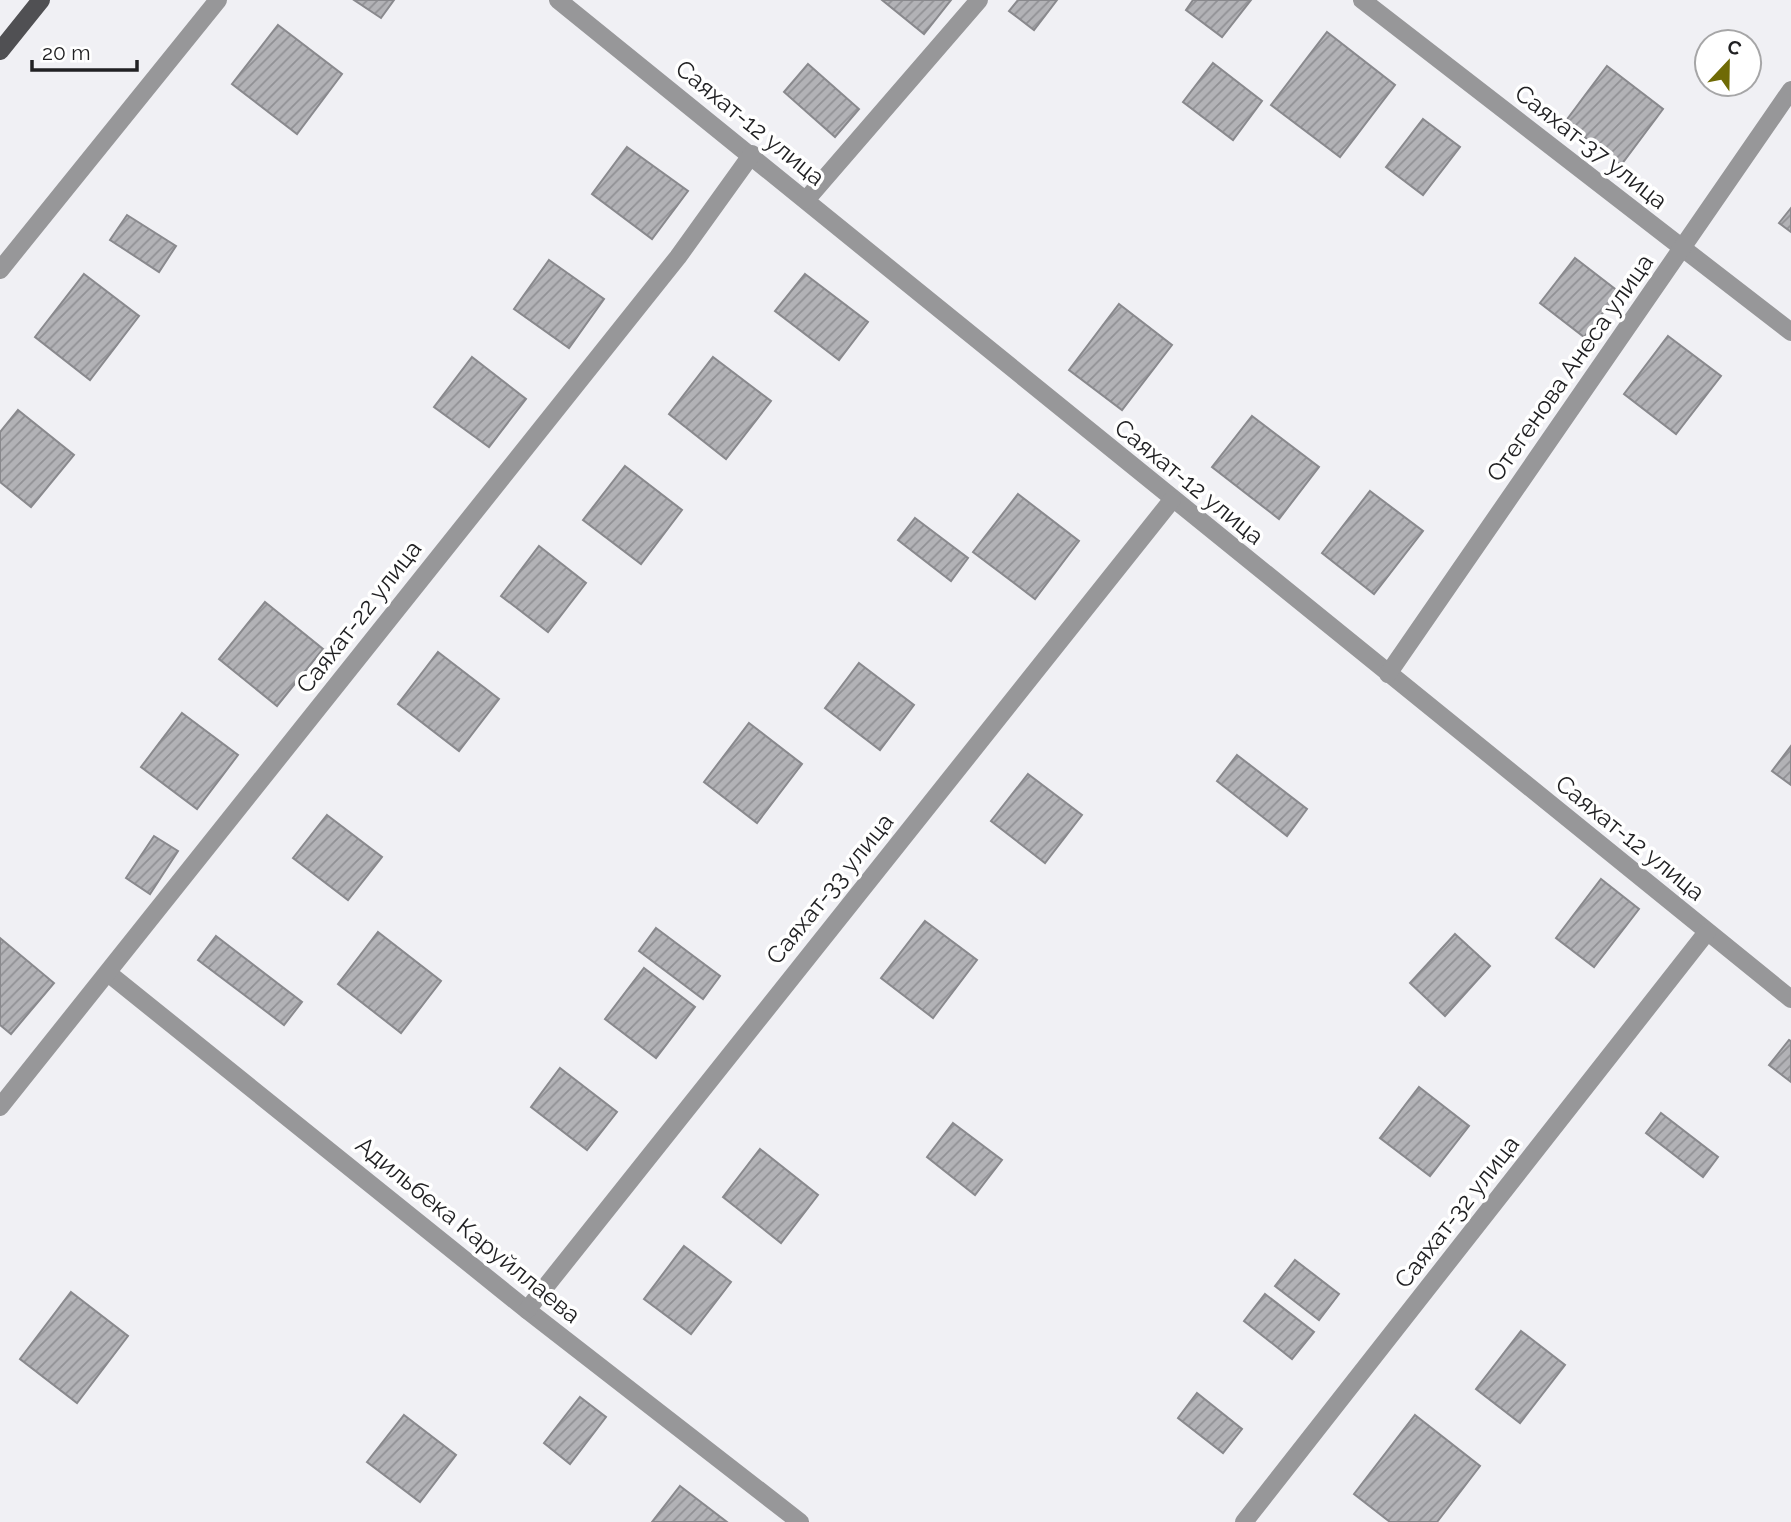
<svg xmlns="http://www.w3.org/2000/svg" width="1791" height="1522" viewBox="0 0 1791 1522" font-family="Raleway,sans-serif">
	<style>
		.building { fill: url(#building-hatch); stroke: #89898d; stroke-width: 2 }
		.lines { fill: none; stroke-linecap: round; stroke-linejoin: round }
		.minor { stroke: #979799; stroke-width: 18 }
		.primary { stroke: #505053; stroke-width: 18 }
		.labels { text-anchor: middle; stroke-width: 7; stroke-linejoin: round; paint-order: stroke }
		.street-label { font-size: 24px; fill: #212123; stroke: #fff }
	</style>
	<defs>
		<pattern id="building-hatch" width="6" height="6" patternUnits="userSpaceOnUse" patternTransform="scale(1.75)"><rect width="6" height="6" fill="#b2b2b6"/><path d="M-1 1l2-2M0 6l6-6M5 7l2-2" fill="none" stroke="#909094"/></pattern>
	</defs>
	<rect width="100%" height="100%" fill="#f0f0f4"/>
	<!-- building -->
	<g class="building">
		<path d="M354 0H394L381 18Z"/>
		<path d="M882 0H951L924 34Z"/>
		<path d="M1018 0H1057L1034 30 1009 11Z"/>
		<path d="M1193 0H1251L1222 37 1186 10Z"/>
		<path d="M278 25 342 74 297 134 232 84Z"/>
		<path d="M1327 32 1395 85 1340 157 1271 105Z"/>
		<path d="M1213 63 1262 101 1233 140 1183 102Z"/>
		<path d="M808 64 859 109 835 137 784 92Z"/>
		<path d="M1607 66 1663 109 1621 165 1565 122Z"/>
		<path d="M1423 119 1460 147 1423 195 1386 167Z"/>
		<path d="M627 147 688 191 652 239 592 194Z"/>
		<path d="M1791 208V232L1779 223Z"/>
		<path d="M127 215 176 246 159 272 110 240Z"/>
		<path d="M1575 258 1619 292 1584 337 1540 303Z"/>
		<path d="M549 260 604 299 569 348 514 309Z"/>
		<path d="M84 274 139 316 90 380 35 337Z"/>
		<path d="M805 274 868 322 839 360 775 311Z"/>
		<path d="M1119 304 1172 345 1122 410 1069 370Z"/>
		<path d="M1668 336 1721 376 1676 434 1624 394Z"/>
		<path d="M472 357 526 399 489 447 434 407Z"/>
		<path d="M713 357 771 401 726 459 669 414Z"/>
		<path d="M18 410 74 455 31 507 0 482V432Z"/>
		<path d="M1252 416 1319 467 1279 519 1212 467Z"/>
		<path d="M625 466 682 510 641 564 583 520Z"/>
		<path d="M1370 491 1423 531 1374 594 1322 553Z"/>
		<path d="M1018 494 1079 541 1035 599 973 552Z"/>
		<path d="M915 518 968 558 951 581 898 540Z"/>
		<path d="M539 546 586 583 548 632 501 596Z"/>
		<path d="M265 602 323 649 277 706 219 659Z"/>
		<path d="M438 652 499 699 459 751 398 704Z"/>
		<path d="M859 663 914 705 880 750 825 708Z"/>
		<path d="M182 713 238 755 197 809 141 767Z"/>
		<path d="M749 723 802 764 757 823 704 782Z"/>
		<path d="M1791 746V785L1772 771Z"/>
		<path d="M1237 755 1307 809 1287 836 1217 781Z"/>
		<path d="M1028 774 1082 815 1045 863 991 821Z"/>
		<path d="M327 815 382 857 348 900 293 858Z"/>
		<path d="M154 836 178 851 150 894 126 878Z"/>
		<path d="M1601 879 1639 909 1594 967 1556 938Z"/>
		<path d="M925 921 977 960 933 1018 881 978Z"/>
		<path d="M656 928 720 976 703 999 639 951Z"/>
		<path d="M378 932 441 981 401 1033 338 984Z"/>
		<path d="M1455 934 1490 966 1445 1016 1410 983Z"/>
		<path d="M216 936 302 1002 284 1025 198 960Z"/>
		<path d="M0 938 54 983 11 1034 0 1025Z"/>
		<path d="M644 968 695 1007 656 1058 605 1019Z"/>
		<path d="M1789 1040 1791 1041V1082L1769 1065Z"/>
		<path d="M560 1068 617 1112 587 1150 531 1107Z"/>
		<path d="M1419 1087 1469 1126 1430 1176 1380 1138Z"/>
		<path d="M1661 1113 1718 1157 1703 1177 1646 1133Z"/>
		<path d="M953 1123 1002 1160 975 1195 927 1157Z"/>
		<path d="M760 1149 818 1195 781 1243 723 1197Z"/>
		<path d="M684 1246 731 1282 691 1334 644 1299Z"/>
		<path d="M1295 1260 1339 1294 1319 1320 1275 1286Z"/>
		<path d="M71 1292 128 1336 77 1403 20 1359Z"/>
		<path d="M1265 1294 1314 1332 1292 1359 1244 1321Z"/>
		<path d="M1521 1331 1565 1365 1520 1423 1476 1389Z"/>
		<path d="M1197 1393 1242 1429 1223 1453 1178 1418Z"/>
		<path d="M580 1397 606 1417 570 1464 544 1443Z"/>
		<path d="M404 1415 456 1455 420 1502 367 1462Z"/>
		<path d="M1415 1415 1480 1466 1437 1522H1390L1354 1494Z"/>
		<path d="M680 1486 727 1522H652Z"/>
	</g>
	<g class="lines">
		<!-- minor -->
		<g class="minor">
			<path d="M558 0 1791 999"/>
			<path d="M1362 0 1791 332"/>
			<path d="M806 200 979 0"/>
			<path d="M0 270 218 0"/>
			<path d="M1388 674 1791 90"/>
			<path d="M108 973 527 1310 800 1522"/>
			<path d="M0 1107 678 257 752 154"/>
			<path d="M527 1310 1172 500"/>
			<path d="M1244 1522 1707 932"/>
		</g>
		<!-- primary -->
		<path class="primary" d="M0 51 41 0"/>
	</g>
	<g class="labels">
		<!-- street labels -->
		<g class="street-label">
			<text transform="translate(750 123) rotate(39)" y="8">Саяхат-12 улица</text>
			<text transform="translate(1591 147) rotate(38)" y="8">Саяхат-37 улица</text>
			<text transform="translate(1570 368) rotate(-55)" y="8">Отегенова Анеса улица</text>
			<text transform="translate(1189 482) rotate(39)" y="8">Саяхат-12 улица</text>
			<text transform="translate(359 617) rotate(-52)" y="8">Саяхат-22 улица</text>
			<text transform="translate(1630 838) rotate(39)" y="8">Саяхат-12 улица</text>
			<text transform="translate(830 889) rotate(-51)" y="8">Саяхат-33 улица</text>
			<text transform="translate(1457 1212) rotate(-52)" y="8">Саяхат-32 улица</text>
			<text transform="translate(468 1230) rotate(39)" y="8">Адильбека Каруйллаева</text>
		</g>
	</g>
	<!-- north arrow -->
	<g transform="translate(1728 63) rotate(22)"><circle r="33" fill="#ffffff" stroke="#a6a6a7" stroke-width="2"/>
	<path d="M0-5L12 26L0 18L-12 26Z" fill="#6f6a05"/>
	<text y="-10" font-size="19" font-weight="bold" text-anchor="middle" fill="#212123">С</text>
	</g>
	<!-- scale -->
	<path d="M32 60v10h105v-10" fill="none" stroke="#212123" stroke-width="3.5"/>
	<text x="42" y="60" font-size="21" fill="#212123" stroke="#ffffff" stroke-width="5" paint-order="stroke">20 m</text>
</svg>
